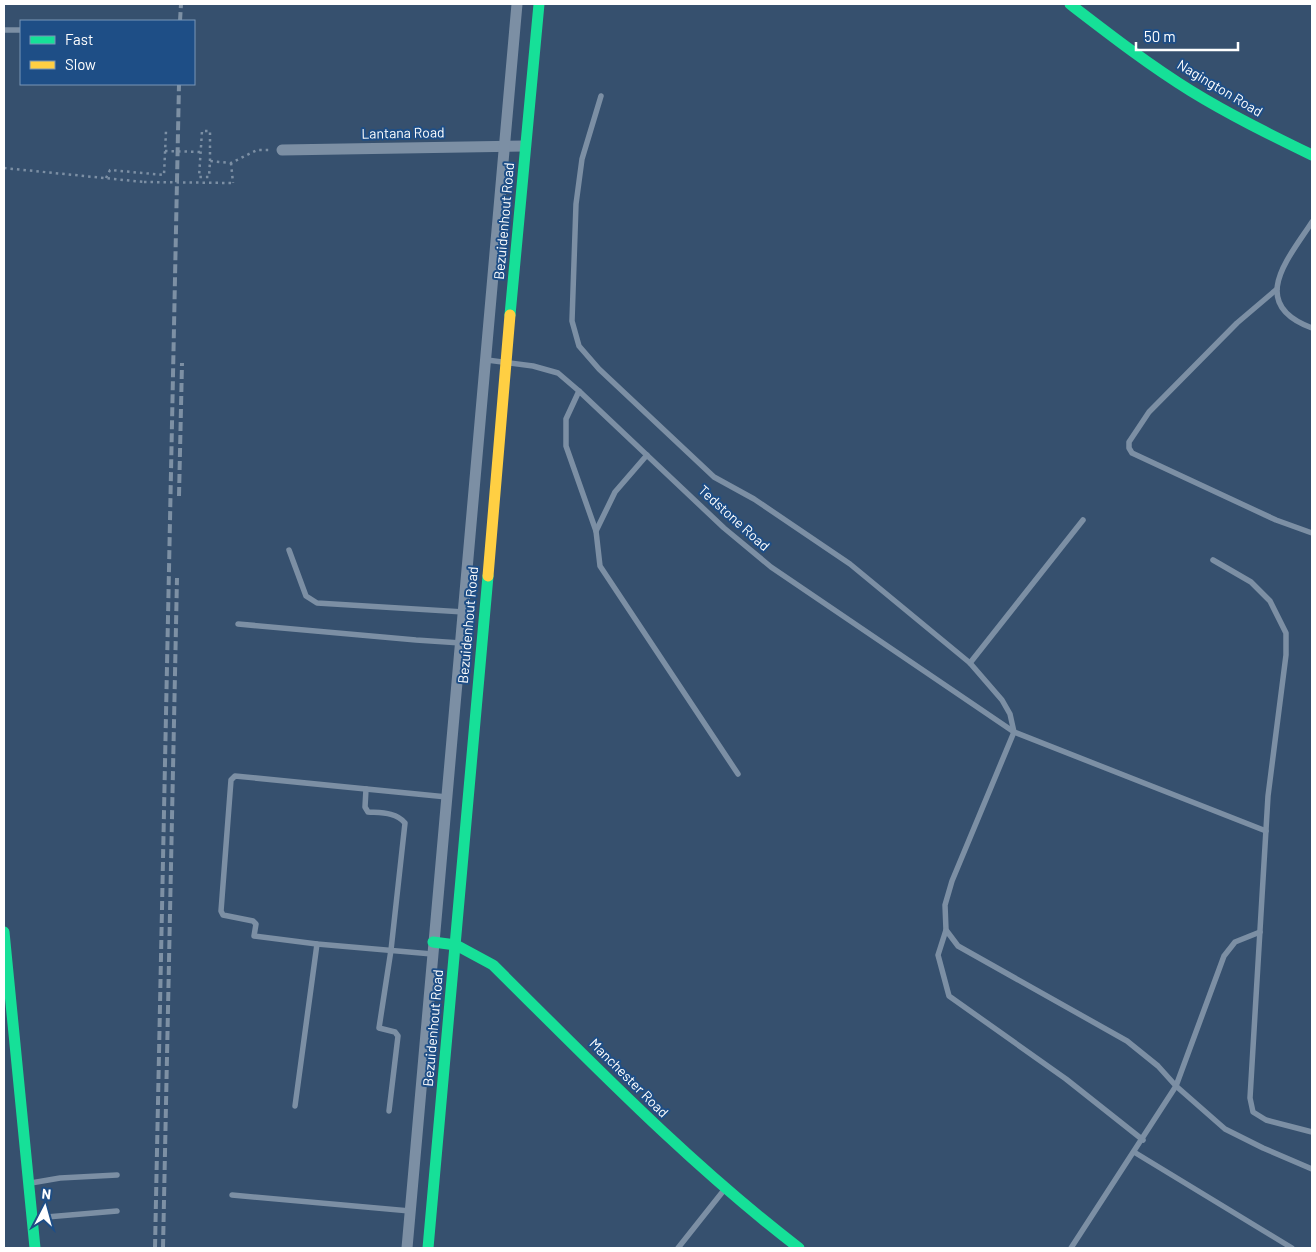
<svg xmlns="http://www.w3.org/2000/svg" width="1316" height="1252" viewBox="0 0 1316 1252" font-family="Barlow,sans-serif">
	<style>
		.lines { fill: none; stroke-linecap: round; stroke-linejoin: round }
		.path { stroke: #7c8fa4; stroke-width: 2.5; stroke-dasharray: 2.5 4; stroke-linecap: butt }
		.lane { stroke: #7c8fa4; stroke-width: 5.5 }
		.street { stroke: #7c8fa4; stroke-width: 11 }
		.fast { stroke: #16e098; stroke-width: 11 }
		.slow { stroke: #ffcf43; stroke-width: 11 }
		.rail { stroke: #7d90a4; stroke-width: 4; stroke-dasharray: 9 4; stroke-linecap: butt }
		.path-bridge { stroke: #7c8fa4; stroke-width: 2.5; stroke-dasharray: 2.5 4; stroke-linecap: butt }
		.labels { text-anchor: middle; stroke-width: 4; stroke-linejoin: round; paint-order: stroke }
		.street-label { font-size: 14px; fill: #fff; stroke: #1e4e86 }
	</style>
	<rect width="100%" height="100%" fill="#36506e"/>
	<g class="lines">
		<!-- path -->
		<g class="path">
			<path d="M210 161V131H202L199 177H209L210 161 231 163 257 150H270"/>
			<path d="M231 163 233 183"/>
			<path d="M4 168 144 182"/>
			<path d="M106 178 110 170 164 175 166 131"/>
		</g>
		<!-- lane -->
		<g class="lane">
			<path d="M4 30H21"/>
			<path d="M601 96 582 159 576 204 572 321 579 346 599 369 714 477 754 499 850 564 970 663 1002 700 1010 714 1014 732 952 881 945 905 946 930 958 946 1127 1041 1158 1066 1176 1086 1225 1129 1263 1148 1312 1169"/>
			<path d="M1312 222C1288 259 1247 304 1312 328"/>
			<path d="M1277 289 1237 323 1149 412 1129 442V448L1132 453 1276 520 1312 533"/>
			<path d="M487 360 533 366 558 373 579 391 724 528 771 567 1014 732 1266 831"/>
			<path d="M579 391 566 419V446L596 531"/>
			<path d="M647 455 615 492 596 531 600 566 738 774"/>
			<path d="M289 550 306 596 317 603 464 612"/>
			<path d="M1213 560 1251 582 1270 601 1286 633V655L1268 796 1250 1098 1253 1112 1266 1120 1312 1132"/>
			<path d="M238 624 416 640 461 643"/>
			<path d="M970 663 1083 520"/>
			<path d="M366 789 365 807 368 812C381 813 396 812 405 823L391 950 379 1028 395 1032 398 1036 389 1111"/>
			<path d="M946 930 938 955 949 996 1066 1079 1143 1140"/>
			<path d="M432 954 317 944 254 936 256 924 253 921 223 915 221 911 231 780 235 776 447 797"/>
			<path d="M295 1106 317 944"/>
			<path d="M1134 1152 1292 1248"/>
			<path d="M31 1183 60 1178 117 1175"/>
			<path d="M232 1195 410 1211"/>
			<path d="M35 1218 117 1211"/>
			<path d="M678 1248 724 1190"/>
			<path d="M1071 1248 1176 1086 1224 956 1235 942 1260 932"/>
		</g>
		<!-- street -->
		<g class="street">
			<path d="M282 150 525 146"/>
			<path d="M407 1248 517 4"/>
		</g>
		<!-- fast -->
		<g class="fast">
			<path d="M1070 4C1109 34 1149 65 1191 91 1230 115 1271 135 1312 155"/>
			<path d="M510 315 539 4"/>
			<path d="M4 932 35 1248"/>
			<path d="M433 942 456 945 493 965C592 1063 688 1163 799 1248"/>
			<path d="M428 1248 488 576"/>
		</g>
		<!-- slow -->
		<path class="slow" d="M488 576 510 315"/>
		<!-- rail -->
		<g class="rail">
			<path d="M180 21 181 4"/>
			<path d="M179 496 182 363"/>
			<path d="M155 1248 179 84"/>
			<path d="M163 1248 177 578"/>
		</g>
		<!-- path-bridge -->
		<g class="path-bridge">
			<path d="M165 151 201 152"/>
			<path d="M144 182 233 183"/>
		</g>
	</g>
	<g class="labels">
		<!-- street labels -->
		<g class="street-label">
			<text transform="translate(1220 88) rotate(31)" y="5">Nagington Road</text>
			<text transform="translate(403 133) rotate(-1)" y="5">Lantana Road</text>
			<text transform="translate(504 221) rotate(-85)" y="5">Bezuidenhout Road</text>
			<text transform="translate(734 518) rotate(42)" y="5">Tedstone Road</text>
			<text transform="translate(468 625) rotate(-85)" y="5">Bezuidenhout Road</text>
			<text transform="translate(433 1028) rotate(-85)" y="5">Bezuidenhout Road</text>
			<text transform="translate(629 1078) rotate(45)" y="5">Manchester Road</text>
		</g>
	</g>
	<!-- border -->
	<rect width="1316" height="1252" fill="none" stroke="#ffffff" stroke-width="10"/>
	<!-- legend -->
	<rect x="20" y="20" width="175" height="65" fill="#1e4e86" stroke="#7895b6"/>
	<rect x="30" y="36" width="25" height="8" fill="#16e098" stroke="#7895b6"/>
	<text x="65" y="45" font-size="15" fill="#ffffff">Fast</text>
	<rect x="30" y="61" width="25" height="8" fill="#ffcf43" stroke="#7895b6"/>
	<text x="65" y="70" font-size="15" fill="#ffffff">Slow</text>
	<!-- north arrow -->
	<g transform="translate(45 1207) rotate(6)" stroke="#1e4e86" stroke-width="4" paint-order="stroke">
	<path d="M0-4L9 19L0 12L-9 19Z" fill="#ffffff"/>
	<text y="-8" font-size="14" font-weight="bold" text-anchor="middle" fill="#ffffff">N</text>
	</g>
	<!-- scale -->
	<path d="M1136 42v8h102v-8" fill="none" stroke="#ffffff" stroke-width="2.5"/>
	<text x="1144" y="42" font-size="15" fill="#ffffff" stroke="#1e4e86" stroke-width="4" paint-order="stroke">50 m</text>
</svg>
